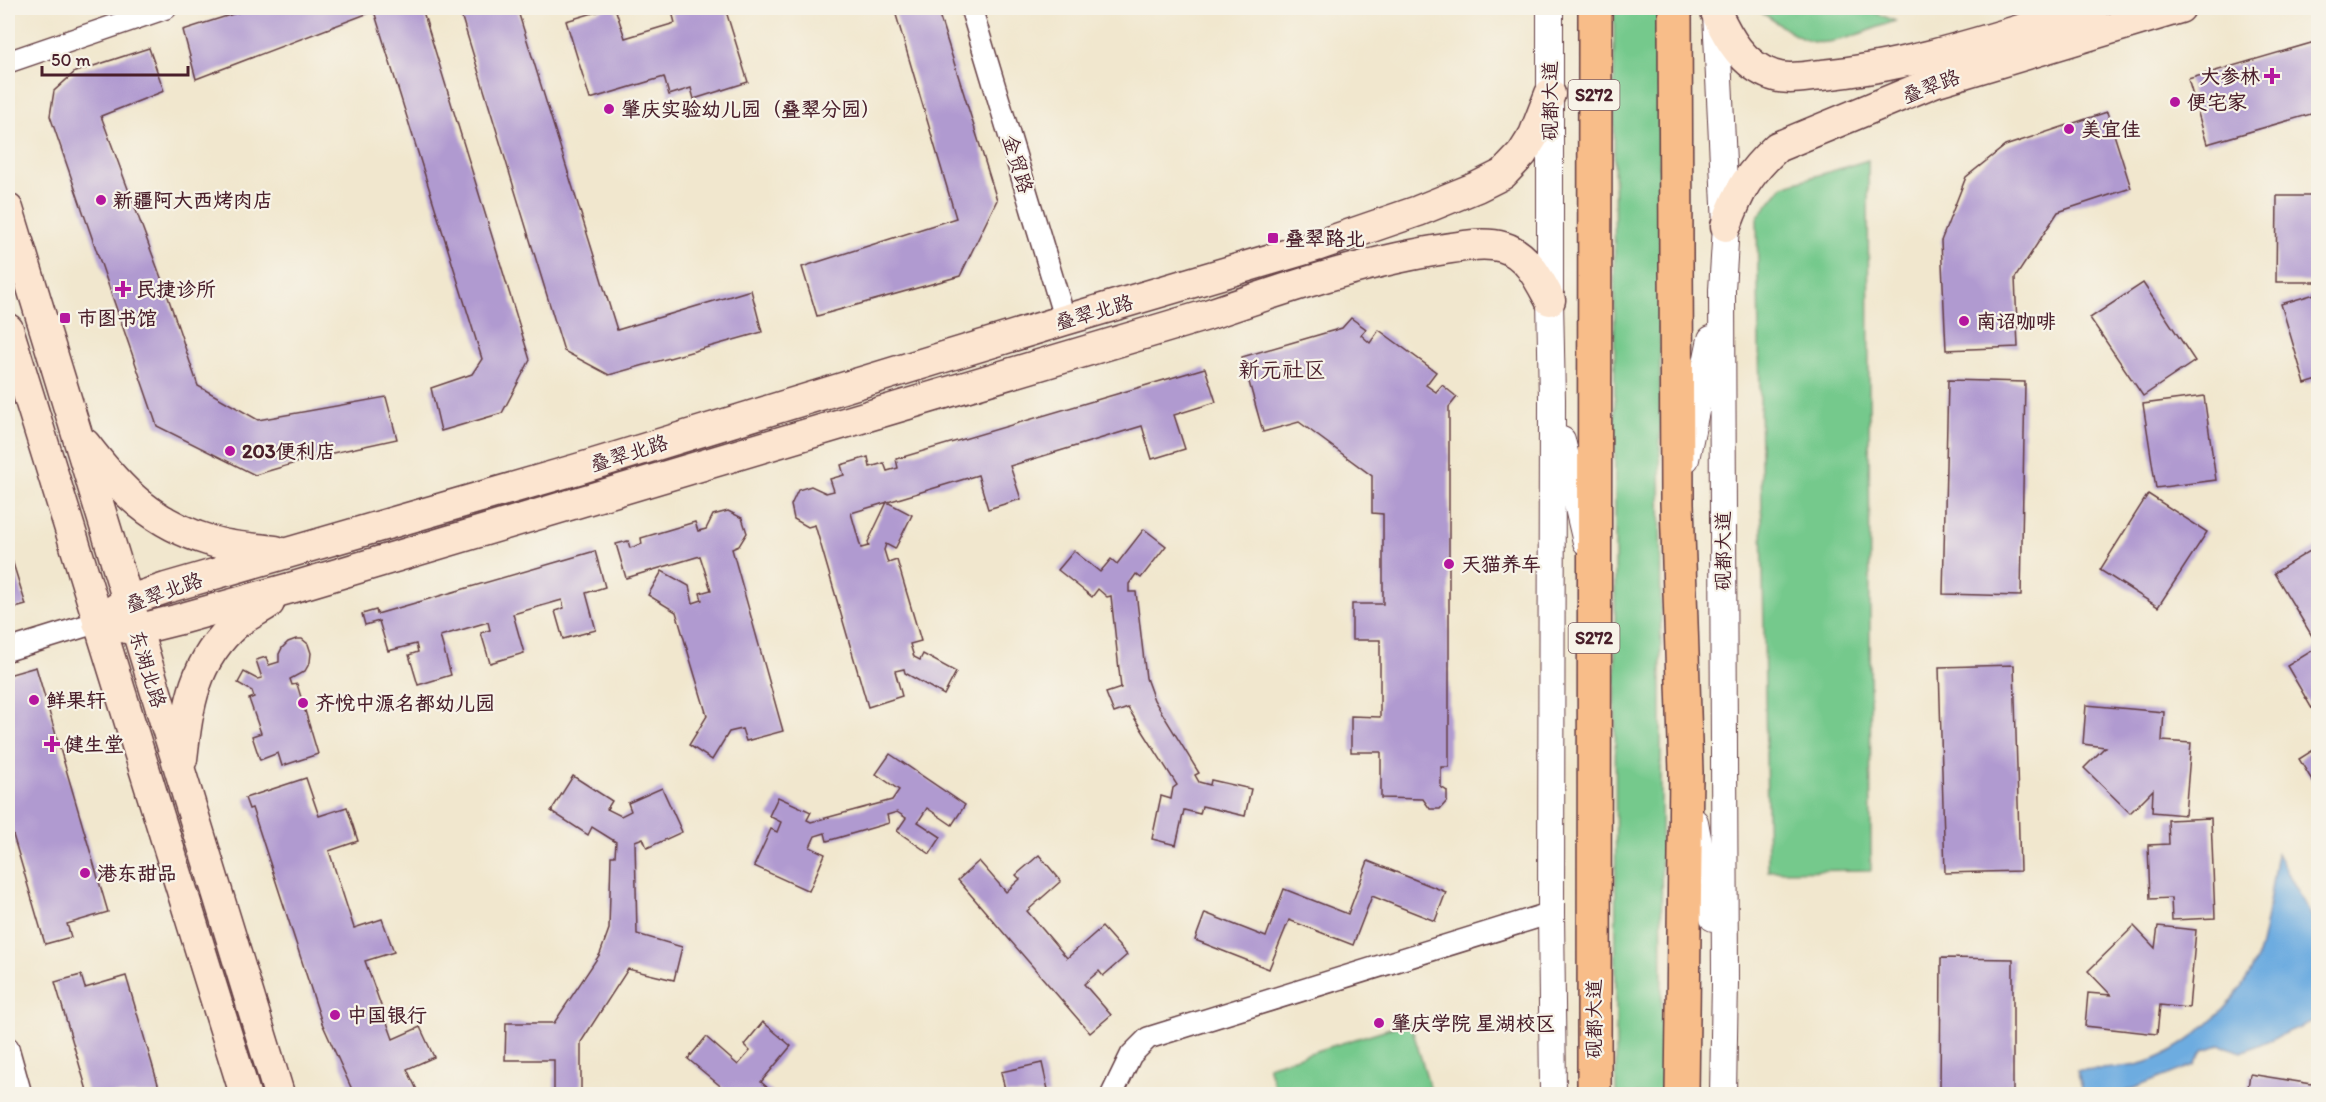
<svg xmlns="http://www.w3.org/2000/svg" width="2326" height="1102" viewBox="0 0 2326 1102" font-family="Itim,'LXGW WenKai TC',sans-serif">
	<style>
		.green { fill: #75c98c; stroke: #60745c; stroke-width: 1.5 }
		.water { fill: #6dace0; stroke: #5c6686; stroke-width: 1.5 }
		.building { fill: #b09ad0 }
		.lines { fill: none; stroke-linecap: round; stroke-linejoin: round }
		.minor-casing { stroke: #633d43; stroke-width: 24 }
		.tertiary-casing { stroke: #633d43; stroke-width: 28 }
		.secondary-casing { stroke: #633d43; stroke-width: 33 }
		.primary-casing { stroke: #633d43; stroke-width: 36 }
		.minor { stroke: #fff; stroke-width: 21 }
		.tertiary { stroke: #fff; stroke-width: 26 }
		.secondary { stroke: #fce5d0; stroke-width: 30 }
		.primary { stroke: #f8bd89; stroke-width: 33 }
		.poi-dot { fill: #b5179e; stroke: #f7f3e8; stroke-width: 2 }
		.labels { text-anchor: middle; stroke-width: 4.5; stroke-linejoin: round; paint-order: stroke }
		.shield { fill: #f7f3e8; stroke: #7e5f64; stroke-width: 1.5 }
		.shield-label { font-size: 18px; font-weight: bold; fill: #4a1f2b }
		.poi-label { font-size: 20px; font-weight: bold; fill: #4a1f2b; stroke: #f7f3e8; text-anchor: start }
		.street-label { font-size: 20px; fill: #4a1f2b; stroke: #f7f3e8 }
		.quarter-label { font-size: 22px; fill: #4a1f2b; stroke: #f7f3e8 }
	</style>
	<rect width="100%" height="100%" fill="#f7f3e8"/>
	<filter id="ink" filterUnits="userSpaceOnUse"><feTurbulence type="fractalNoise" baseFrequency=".0167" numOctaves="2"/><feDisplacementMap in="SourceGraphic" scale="12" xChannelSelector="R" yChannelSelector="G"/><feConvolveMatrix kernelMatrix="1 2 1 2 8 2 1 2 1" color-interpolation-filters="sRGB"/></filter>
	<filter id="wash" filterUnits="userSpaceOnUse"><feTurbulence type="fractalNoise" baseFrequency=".008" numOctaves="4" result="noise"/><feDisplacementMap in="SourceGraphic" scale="24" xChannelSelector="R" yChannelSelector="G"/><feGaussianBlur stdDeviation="1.35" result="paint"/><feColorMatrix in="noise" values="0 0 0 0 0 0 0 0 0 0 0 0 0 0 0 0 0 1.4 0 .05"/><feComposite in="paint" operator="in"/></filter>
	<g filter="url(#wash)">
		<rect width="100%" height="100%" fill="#f1e7ce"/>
		<!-- green -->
		<g class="green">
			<path d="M1614 8H1659L1662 1094H1616Z"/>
			<path d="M1759 8H1864L1895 21C1874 28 1835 46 1814 42 1795 39 1777 22 1761 12Z"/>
			<path d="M1868 160 1871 870 1768 871 1757 218 1783 186Z"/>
			<path d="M1410 1022 1432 1094H1277L1268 1066Z"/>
		</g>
		<!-- water -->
		<path class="water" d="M2277 853 2318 928V1019L2242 1052 2220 1045 2204 1050 2194 1065 2119 1094H2081L2082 1087 2077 1070C2096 1069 2117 1069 2136 1065 2183 1056 2246 998 2259 952 2268 920 2271 885 2277 853Z"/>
		<g id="blocks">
			<!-- building -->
			<g class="building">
				<path d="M252 8H422L530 360 502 413 441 431 431 388 472 374 482 359 374 11 196 79 183 30Z"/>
				<path d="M459 8H517L617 330 751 290 762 332 609 375 564 351Z"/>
				<path d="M610 8H615L625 38 675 23 671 8H725L748 82 694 99 691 88 669 95 664 77 590 99 566 21Z"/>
				<path d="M894 8H937L997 200 960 276 817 316 802 267 956 218Z"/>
				<path d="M2318 41V112L2207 144 2188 79Z"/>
				<path d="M149 48 164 91 101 116 167 294 198 386 258 420 386 397 397 439 319 456 255 475 157 426 50 116 54 91 75 72Z"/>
				<path d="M2107 112 2131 188 2058 212 2015 278 2018 347 1946 350 1941 241 1966 177 2005 146Z"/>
				<path d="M2277 196H2318V282H2276Z"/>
				<path d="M2143 283 2195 361 2143 396 2090 318Z"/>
				<path d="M2318 293V380L2305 384 2281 304Z"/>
				<path d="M1351 318 1366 329 1361 335 1370 343 1379 330 1436 372 1426 385 1436 392 1442 385 1457 397 1449 407V767H1441V787L1447 791V801L1440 809H1430L1423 799 1381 798V752H1351V716L1380 717V640H1352V604H1383V514L1372 513V476L1299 422 1263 432 1242 357 1342 328Z"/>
				<path d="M1205 368 1216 402 1174 415 1185 449 1152 459 1142 426 1010 466 1021 499 988 509 978 475 851 513 861 548 869 546 868 542 887 502 912 515 895 549 886 544 884 550 888 563 897 560 921 641 910 644 914 657 920 660 923 654 956 672 944 695 905 673 904 669 895 671 902 696 868 707 815 525 808 527 794 519 791 505 798 490 811 486 826 493 834 491 830 479 844 475 841 465 868 457 870 467 884 463 887 471 898 468 896 459Z"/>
				<path d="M1948 380 2025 382 2021 596 1943 594Z"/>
				<path d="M2204 396 2216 480 2156 488 2143 404Z"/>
				<path d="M2148 494 2207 532 2158 607 2100 570Z"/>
				<path d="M728 511 742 518 747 533 739 546 732 549 783 731 746 741 742 729 729 732 712 760 689 745 707 716 676 612 648 595 662 571 689 586 693 603 702 600 700 593 711 590 700 556 626 578 616 544 628 541 630 548 642 544 641 538 695 522 698 531 706 529 713 515Z"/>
				<path d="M1144 529 1166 546 1141 578 1136 574 1129 584V592H1136L1146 678 1154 700 1199 773 1195 775 1199 782 1210 785 1211 780 1251 789 1245 816 1202 806 1200 814 1184 810 1176 845 1152 839 1161 796 1171 799 1173 788 1177 785 1128 708 1114 713 1106 693 1121 688 1111 596 1107 597 1098 589 1092 597 1058 570 1074 551 1100 572 1111 559 1117 564Z"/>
				<path d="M2318 546V646L2274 573Z"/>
				<path d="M8 547 26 605 8 610Z"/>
				<path d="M595 551 605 587 586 593 596 630 563 639 555 611 564 608 562 600 513 614 524 653 490 663 481 633 490 630 488 622 440 636 451 675 418 685 409 655 418 652 416 644 388 651 379 621 365 625 362 614 376 610 377 614Z"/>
				<path d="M296 639H302L308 644 311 653 310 662 305 671 290 679 292 685 297 684 318 754 282 766 278 753 260 760 252 736 261 733 249 699 254 697 252 691 238 683 244 672 257 679 262 678 256 660 266 657 269 665 279 662V654L282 648 288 642Z"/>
				<path d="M2318 647V719L2287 666Z"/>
				<path d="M2014 665 2020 871 1945 873 1939 667Z"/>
				<path d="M36 667 108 912 67 924 71 937 45 944 8 818V675Z"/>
				<path d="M2086 705 2164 712 2162 741 2191 743 2185 815 2152 812 2153 790 2130 813 2084 768 2105 747 2083 744Z"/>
				<path d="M2318 747V790L2299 759Z"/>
				<path d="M890 754 965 805 952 825 927 808 918 822 941 837 930 854 897 831 906 818 897 812 887 815 889 823 827 841 825 833 815 836 810 847 825 854 809 891 754 866 771 829 777 832 781 822 769 816 778 797 811 812 807 820 811 822 892 800 899 790 876 774Z"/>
				<path d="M573 776 612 801 607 809 621 816 631 811 628 803 662 788 682 832 647 848 643 838 635 841 637 934 682 947 674 980 628 969 581 1042V1094H554V1060H505L506 1023H554L600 954 609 929 611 856H615L616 842 592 827 588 835 551 811Z"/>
				<path d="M306 778 319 816 347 807 358 841 329 851 354 928 382 919 394 952 365 961 393 1039 420 1027 434 1057 407 1069 419 1094H354L322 1023 252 808 249 809 245 798Z"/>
				<path d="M2211 818 2215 918 2172 920 2171 898 2150 899 2148 845 2169 844 2168 820Z"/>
				<path d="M1039 855 1061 881 1027 911 1067 958 1102 927 1127 955 1103 976 1099 971 1084 984 1111 1015 1090 1033 958 880 979 861 1006 892 1020 879 1016 875Z"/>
				<path d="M1368 861 1446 892 1435 921 1372 896 1353 945 1289 920 1269 969 1195 940 1205 913 1266 937 1284 889 1348 914Z"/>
				<path d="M2134 926 2155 948 2158 926 2196 930 2189 1008 2160 1005 2157 1034 2085 1026 2088 993 2111 995 2088 971Z"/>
				<path d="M1941 958 2013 959V1094H1940Z"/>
				<path d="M81 975 85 988 126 976 161 1094H88L55 982Z"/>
				<path d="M763 1022 791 1046 761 1082 775 1094H730L688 1059 706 1037 738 1065 750 1051 744 1045Z"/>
				<path d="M1042 1063 1049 1094H1006L1001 1072Z"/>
				<path d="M2250 1074 2318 1085V1094H2247Z"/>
			</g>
		</g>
	</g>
	<g filter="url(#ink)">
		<use href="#blocks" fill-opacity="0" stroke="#633d43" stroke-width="1.5"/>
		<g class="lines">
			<!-- minor casing -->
			<g class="minor-casing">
				<g id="minor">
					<path d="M971 8 1065 320"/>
					<path d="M8 62 166 8"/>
					<path d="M8 650 98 622"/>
					<path d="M8 1048 21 1094"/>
					<path d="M1112 1094 1131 1055 1148 1038 1551 913"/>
				</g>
			</g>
			<!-- tertiary casing -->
			<g class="tertiary-casing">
				<g id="tertiary">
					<path d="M1550 8V300L1552 399 1551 913 1553 1094"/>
					<path d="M1716 14 1726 226 1722 290 1725 981 1723 1094"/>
					<path d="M1562 440 1586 542"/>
					<path d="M1686 459 1711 339"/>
					<path d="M1695 822 1713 918"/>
				</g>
			</g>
			<!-- secondary casing -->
			<g class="secondary-casing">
				<g id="secondary">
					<path d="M1716 12C1728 38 1743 65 1772 75 1788 81 1806 76 1822 75 1915 66 2004 34 2093 8"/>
					<path d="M8 209 279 1094"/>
					<path d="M1726 226C1739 190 1749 173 1777 147L1934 82 2180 8"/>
					<path d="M8 329 245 1094"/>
					<path d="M85 444C121 491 153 524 211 541 231 548 254 548 276 551"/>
					<path d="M98 622 127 601 166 588 581 468 1065 320 1319 245 1418 211 1477 187 1503 174 1522 154 1534 135 1550 94"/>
					<path d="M98 622 136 630 176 620 294 587 1207 315C1283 289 1360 263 1439 250 1459 247 1483 241 1503 247 1527 254 1539 279 1550 300"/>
					<path d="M182 759C188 705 194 660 237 623 247 615 259 610 269 603"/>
				</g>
			</g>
			<!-- primary casing -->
			<g class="primary-casing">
				<g id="primary">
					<path d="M1675 8 1677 503 1686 772 1682 1094"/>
					<path d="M1594 1094 1595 8"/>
				</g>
			</g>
			<!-- minor -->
			<use href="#minor" class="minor"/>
			<!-- tertiary -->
			<use href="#tertiary" class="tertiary"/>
			<!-- secondary -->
			<use href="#secondary" class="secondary"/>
			<!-- primary -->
			<use href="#primary" class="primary"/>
		</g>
	</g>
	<!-- markers -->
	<g class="poi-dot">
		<path d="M2269 67h6v6h6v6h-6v6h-6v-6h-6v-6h6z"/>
		<circle cx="2175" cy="102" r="6"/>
		<circle cx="609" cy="109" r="6"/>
		<circle cx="2069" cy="129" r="6"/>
		<circle cx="101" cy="200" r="6"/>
		<rect x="1267" y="232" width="12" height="12" rx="3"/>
		<path d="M120 280h6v6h6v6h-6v6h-6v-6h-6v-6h6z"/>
		<rect x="59" y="312" width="12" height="12" rx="3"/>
		<circle cx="1964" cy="321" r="6"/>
		<circle cx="230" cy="451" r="6"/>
		<circle cx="1449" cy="564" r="6"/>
		<circle cx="34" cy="700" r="6"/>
		<circle cx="303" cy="703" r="6"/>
		<path d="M49 735h6v6h6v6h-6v6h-6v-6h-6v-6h6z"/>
		<circle cx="85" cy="873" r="6"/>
		<circle cx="335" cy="1015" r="6"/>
		<circle cx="1379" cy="1023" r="6"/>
	</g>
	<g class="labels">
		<!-- shield labels -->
		<g class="shield">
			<rect x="1568.5" y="80" width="51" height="30" rx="4.5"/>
			<rect x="1568.5" y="623" width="51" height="30" rx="4.5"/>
		</g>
		<g class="shield-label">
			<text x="1594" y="101">S272</text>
			<text x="1594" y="644">S272</text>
		</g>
		<!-- poi labels -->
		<g class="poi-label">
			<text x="2260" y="83" text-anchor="end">大参林</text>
			<text x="2187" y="109">便宅家</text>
			<text x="621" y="116">肇庆实验幼儿园（叠翠分园）</text>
			<text x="2081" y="136">美宜佳</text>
			<text x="113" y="207">新疆阿大西烤肉店</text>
			<text x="1285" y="245">叠翠路北</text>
			<text x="136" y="296">民捷诊所</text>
			<text x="77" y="325">市图书馆</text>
			<text x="1976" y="328">南诏咖啡</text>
			<text x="242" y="458">203便利店</text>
			<text x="1461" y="571">天猫养车</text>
			<text x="46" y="707">鲜果轩</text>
			<text x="315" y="710">齐悦中源名都幼儿园</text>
			<text x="64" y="751">健生堂</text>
			<text x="97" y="880">港东甜品</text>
			<text x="347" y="1022">中国银行</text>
			<text x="1391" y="1030">肇庆学院 星湖校区</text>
		</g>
		<!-- street labels -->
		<g class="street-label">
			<text transform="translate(1931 86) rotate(-21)" y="7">叠翠路</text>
			<text transform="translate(1550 101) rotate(-90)" y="7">砚都大道</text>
			<text transform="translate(1018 164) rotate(73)" y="7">金贸路</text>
			<text transform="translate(1094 312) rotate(-16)" y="7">叠翠北路</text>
			<text transform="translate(629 453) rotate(-17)" y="7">叠翠北路</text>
			<text transform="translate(1723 551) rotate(-90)" y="7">砚都大道</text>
			<text transform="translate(164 592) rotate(-20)" y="7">叠翠北路</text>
			<text transform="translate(148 669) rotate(73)" y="7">东湖北路</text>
			<text transform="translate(1594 1019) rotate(-90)" y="7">砚都大道</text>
		</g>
		<!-- quarter labels -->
		<g class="quarter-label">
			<text x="1282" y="377">新元社区</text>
		</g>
	</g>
	<!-- margin -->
	<rect width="2326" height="1102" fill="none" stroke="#f7f3e8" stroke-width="30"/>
	<!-- scale -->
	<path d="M42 66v9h146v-9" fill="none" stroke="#4a1f2b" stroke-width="3"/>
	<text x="51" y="66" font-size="18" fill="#4a1f2b" stroke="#f7f3e8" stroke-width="4.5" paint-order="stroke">50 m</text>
</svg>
